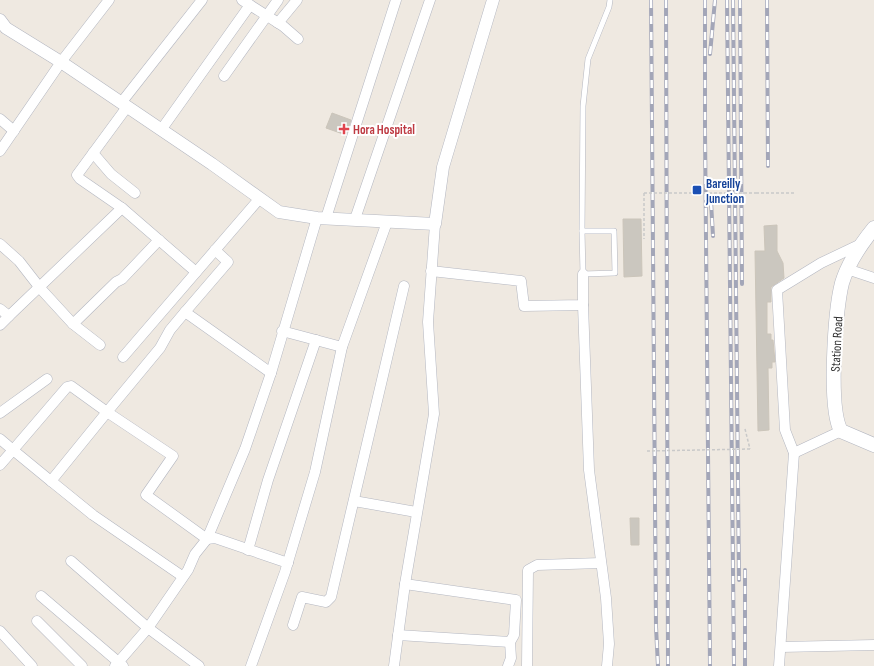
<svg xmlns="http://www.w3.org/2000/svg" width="874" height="666" viewBox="0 0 874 666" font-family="'Sofia Sans Condensed',sans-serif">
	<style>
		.building { fill: #cbc7bf; stroke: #cbc5ba }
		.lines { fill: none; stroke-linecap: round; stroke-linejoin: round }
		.service-casing { stroke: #b4b7c1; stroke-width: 6 }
		.minor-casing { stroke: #b4b7c1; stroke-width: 11 }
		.tertiary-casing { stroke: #b4b7c1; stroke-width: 13 }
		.secondary-casing { stroke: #b4b7c1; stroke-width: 15 }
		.path { stroke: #c9c9c9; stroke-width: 1.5; stroke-dasharray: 3 2; stroke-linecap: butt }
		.service { stroke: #fff; stroke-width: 5 }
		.minor { stroke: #fff; stroke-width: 10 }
		.tertiary { stroke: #fff; stroke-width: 12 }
		.secondary { stroke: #fff; stroke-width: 14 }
		.rail-casing { stroke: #a3a6b8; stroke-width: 4 }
		.rail { stroke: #fff; stroke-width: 2.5; stroke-dasharray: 8; stroke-linecap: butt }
		.path-bridge { stroke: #c9c9c9; stroke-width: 1.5; stroke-dasharray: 3 2; stroke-linecap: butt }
		.health-dot { fill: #e0444e; stroke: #fff; stroke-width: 1.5 }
		.transit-dot { fill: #1a4fb4; stroke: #fff; stroke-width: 1.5 }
		.labels { text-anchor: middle; stroke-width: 4; stroke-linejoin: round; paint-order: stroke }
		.health-label { font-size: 13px; font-weight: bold; fill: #be3a42; stroke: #fff; text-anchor: start }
		.transit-label { font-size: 13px; font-weight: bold; fill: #164399; stroke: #fff; text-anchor: start }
		.street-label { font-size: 13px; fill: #2e2e2e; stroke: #fff }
	</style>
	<rect width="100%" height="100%" fill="#efe9e1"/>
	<!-- building -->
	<g class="building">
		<path d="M332 113 351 120 346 135 326 128Z"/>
		<path d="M623 219H641L642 276 624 277Z"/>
		<path d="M777 225V251L783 263 784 278 771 287V302H767V334H771V340H773L775 362H772V368H768L769 430 758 431 755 251H765L764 226Z"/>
		<path d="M630 518H639V545H631Z"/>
	</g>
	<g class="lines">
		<!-- service casing -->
		<g class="service-casing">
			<g id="service">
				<path d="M582 231 583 106 588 59 609 7 610 0"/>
				<path d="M582 231H614L615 273 583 274Z"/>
			</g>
		</g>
		<!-- minor casing -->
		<g class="minor-casing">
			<g id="minor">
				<path d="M242 0 283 26 298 39"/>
				<path d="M278 23 297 0"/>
				<path d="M224 76 278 0"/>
				<path d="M121 103 202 0"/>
				<path d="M0 119 14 131"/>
				<path d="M161 130 250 5"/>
				<path d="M0 151 61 62 109 0"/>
				<path d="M93 153 111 174 135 193"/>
				<path d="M122 208 80 179 77 175 127 107"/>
				<path d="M326 218 396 0"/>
				<path d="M355 219 430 0"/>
				<path d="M0 244 19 261 40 288 73 324 100 345"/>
				<path d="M847 269 874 278"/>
				<path d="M431 271 521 281 524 306 583 305V274"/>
				<path d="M583 305 589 470 606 598 609 644 607 666"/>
				<path d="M0 309 9 316 122 208 196 272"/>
				<path d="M185 312 228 262 215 250"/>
				<path d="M73 324 116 282 122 279 159 240"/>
				<path d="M0 325 9 316"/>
				<path d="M282 331 342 347"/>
				<path d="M123 357 260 198"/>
				<path d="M271 373 185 312 170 330 160 348 107 412 173 456 146 495 207 539 215 538 288 563"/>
				<path d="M0 413 47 379"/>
				<path d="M0 439 13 450 67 387 71 386 107 412 51 481 93 515 182 576"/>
				<path d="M794 453 841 431"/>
				<path d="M0 465 13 450 52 482"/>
				<path d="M354 501 416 512"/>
				<path d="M248 550 268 480 316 340"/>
				<path d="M71 561 148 628 199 666"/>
				<path d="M405 584 516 600 514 635 510 642 511 658 508 666"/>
				<path d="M41 596 123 666"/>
				<path d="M37 621 82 666"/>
				<path d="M293 625 302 597 326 602 331 597 404 286"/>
				<path d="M0 631 32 666"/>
				<path d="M398 635 510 642"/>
				<path d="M781 647 874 645"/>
				<path d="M115 666 148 628 188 570 195 554 207 539 245 449 271 373 317 218"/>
				<path d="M251 666 285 572 315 472 342 347 387 222"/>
				<path d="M394 666 405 584 434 414 428 322 435 224"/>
				<path d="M527 666 528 570 537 565 601 563"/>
				<path d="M779 666 794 453 785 430 777 290 821 263 863 243"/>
			</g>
		</g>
		<!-- tertiary casing -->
		<g class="tertiary-casing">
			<path id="tertiary" d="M0 20 6 28 61 62 212 164 279 212 317 218 435 224 443 167 493 0"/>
		</g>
		<!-- secondary casing -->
		<g class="secondary-casing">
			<path id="secondary" d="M874 228C861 244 848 263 842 283 835 310 828 408 841 431L874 445"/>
		</g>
		<!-- path -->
		<g class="path">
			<path d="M644 193V239"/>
			<path d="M756 193H794"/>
			<path d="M745 429 750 449"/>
		</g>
		<!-- service -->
		<use href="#service" class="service"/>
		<!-- minor -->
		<use href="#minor" class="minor"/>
		<!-- tertiary -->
		<use href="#tertiary" class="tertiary"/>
		<!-- secondary -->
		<use href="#secondary" class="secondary"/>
		<!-- rail casing -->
		<g class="rail-casing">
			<g id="rail">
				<path d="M651 0 656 627 658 666"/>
				<path d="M666 0 668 666"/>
				<path d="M705 0V131L710 666"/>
				<path d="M727 0 734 666"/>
				<path d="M733 0 739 580"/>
				<path d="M740 0 742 284"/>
				<path d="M767 0 768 166"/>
				<path d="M710 54 715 0"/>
				<path d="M711 202 713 236"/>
				<path d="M745 570V666"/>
			</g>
		</g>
		<!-- rail -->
		<use href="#rail" class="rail"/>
		<!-- path-bridge -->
		<g class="path-bridge">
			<path d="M644 193H756"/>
			<path d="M647 451 750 449"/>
		</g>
	</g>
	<!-- markers -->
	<path class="health-dot" d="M342 123h4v4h4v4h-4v4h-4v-4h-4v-4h4z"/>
	<rect class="transit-dot" x="692" y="185" width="10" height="10" rx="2"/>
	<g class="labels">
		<!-- health labels -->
		<g class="health-label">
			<text x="353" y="134">Hora Hospital</text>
		</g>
		<!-- transit labels -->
		<g class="transit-label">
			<text x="706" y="188">Bareilly<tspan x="706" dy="15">Junction</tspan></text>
		</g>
		<!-- street labels -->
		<g class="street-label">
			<text transform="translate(836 344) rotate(-87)" y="5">Station Road</text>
		</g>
	</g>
</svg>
